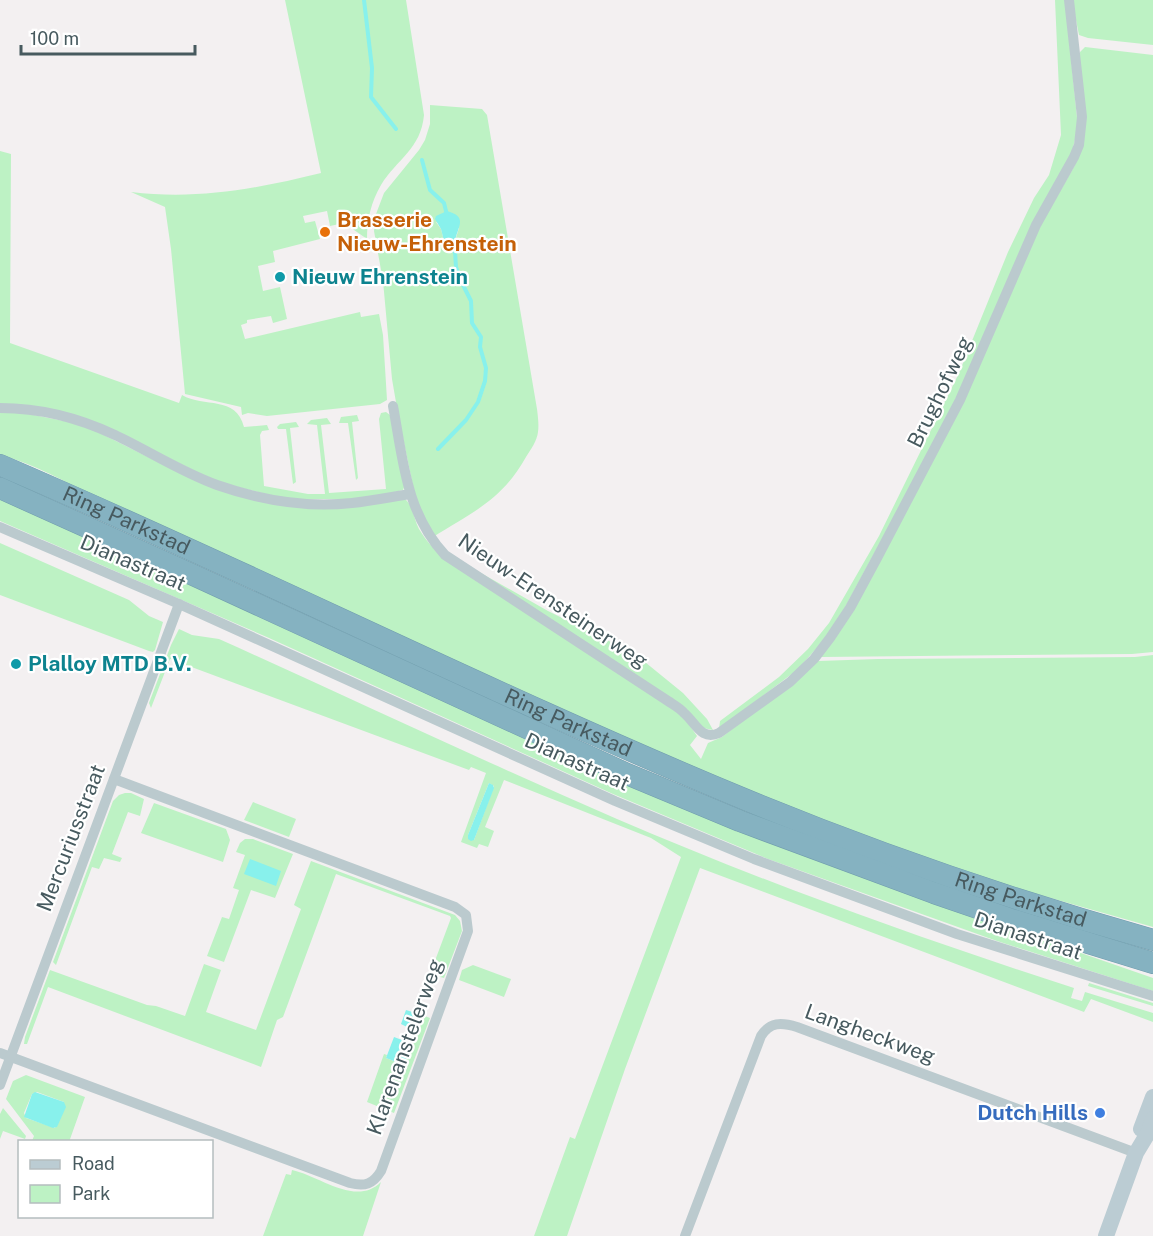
<svg xmlns="http://www.w3.org/2000/svg" width="1153" height="1236" viewBox="0 0 1153 1236" font-family="'Public Sans',sans-serif">
	<style>
		.green { fill: #bdf2c4; fill-rule: evenodd }
		.water { fill: #88f1ec }
		.lines { fill: none; stroke-linecap: round; stroke-linejoin: round }
		.stream { stroke: #88f1ec; stroke-width: 4 }
		.highway-casing { stroke: #709dad; stroke-width: 22 }
		.street { stroke: #bbcace; stroke-width: 10 }
		.secondary { stroke: #bbccd3; stroke-width: 16 }
		.highway { stroke: #85b2c1; stroke-width: 21 }
		.food-dot { fill: #e8710a; stroke: #fff; stroke-width: 2 }
		.culture-dot { fill: #0f9aa8; stroke: #fff; stroke-width: 2 }
		.shop-dot { fill: #3f7fe0; stroke: #fff; stroke-width: 2 }
		.labels { text-anchor: middle; stroke-width: 4.5; stroke-linejoin: round; paint-order: stroke }
		.food-label { font-size: 21px; font-weight: bold; fill: #c56008; stroke: #fff; text-anchor: start }
		.culture-label { font-size: 21px; font-weight: bold; fill: #0d838f; stroke: #fff; text-anchor: start }
		.street-label { font-size: 21px; fill: #475a5f; stroke: #fff }
		.shop-label { font-size: 21px; font-weight: bold; fill: #366cbe; stroke: #fff; text-anchor: end }
	</style>
	<rect width="100%" height="100%" fill="#f3f0f1"/>
	<!-- green -->
	<g class="green">
		<path d="M285 0H406L424 115C421 149 397 159 381 185 371 202 367 220 367 239L344 223 330 226 327 211 303 216 305 223 315 221 320 239 273 251 275 262 258 266 263 291 280 287 287 319 273 323 271 316 247 320V323L241 325 245 339 360 312 361 317 379 314 383 335 387 400 380 404 267 416 248 413 242 415 241 407 185 394 171 249 165 207 131 192C197 200 256 189 321 173Z"/>
		<path d="M1055 0H1065L1078 127 1072 152 943 426 843 611 823 641 797 670 719 729 720 721 779 677 808 649 829 623 879 536 959 373 1008 252 1034 198 1049 175 1061 135Z"/>
		<path d="M1072 0H1153V45L1088 38 1079 35Z"/>
		<path d="M1085 47 1153 55V652L1132 654 821 657 850 615 1043 221 1075 165 1080 52Z"/>
		<path d="M430 105 482 109 487 115 537 409C538 417 539 425 538 432 537 441 531 449 526 457 502 500 473 512 433 537L417 505 398 414 392 379 383 281 374 231 376 214 384 193 419 150 425 140 430 124ZM436 222 459 228 455 241 457 254 445 245 441 229Z"/>
		<path d="M0 151 11 154 10 343 179 403 182 395C204 408 236 395 244 427L267 425 269 430 262 431 260 435 264 486 308 494H325L317 425 307 424 311 420 327 418 331 424 321 425 329 493 386 489 379 419 381 413 386 412 390 415 405 485 403 490 365 499H286L217 482 118 433 0 405Z"/>
		<path d="M0 411H14L84 425 192 479 284 505 405 499C413 505 414 520 419 529 426 541 435 550 445 559L683 716 697 736 690 745 701 759 708 743 722 737 818 661 878 659 1135 657 1153 655V927L973 876 714 778 96 499C65 481 35 464 0 455Z"/>
		<path d="M357 415 359 421 352 422 358 478 356 480 348 423H339L341 417Z"/>
		<path d="M296 422 299 427 290 428 296 482 293 484 286 429H278L277 427 280 424Z"/>
		<path d="M0 498 395 679 508 729 1026 934 1153 978V991L997 941 768 859 613 794 269 638 0 521Z"/>
		<path d="M0 543 129 600 149 616 163 622 155 650 153 652 149 651 0 595Z"/>
		<path d="M458 560 548 611 609 641 640 658 683 693 707 719 713 730 703 728Z"/>
		<path d="M179 629 192 635 219 639C352 699 483 761 617 819 766 883 919 938 1074 988L1071 998 1082 1001 1085 992 1153 1013V1022L1091 999 1084 1012 700 868 625 1069 567 1236H534L570 1137 575 1139 681 857 651 838 504 780 485 827 494 831 488 847 479 844 477 848 461 842 486 773 471 767 469 770 170 659 151 708 149 703 171 645ZM489 783 494 786 474 840 468 835Z"/>
		<path d="M125 793H131L144 799 140 816 128 812 112 854 122 858 120 862 104 858 99 869 92 867 56 965 53 962 113 801 119 795Z"/>
		<path d="M253 802 296 819 289 837 244 820Z"/>
		<path d="M154 803 226 829 230 840 223 862 141 833Z"/>
		<path d="M245 839H253L293 854 275 898 251 890 224 962 207 956 222 917 229 919 239 890 233 888 245 855 236 852 240 843Z"/>
		<path d="M311 861 455 915 460 921 462 931 444 978 430 974 451 918 450 916 336 874 283 1017 277 1020 261 1067 48 987 27 1044H24L25 1037 50 970 147 1005 156 1006 185 1016 204 964 221 970 206 1012 256 1030 301 909 294 905Z"/>
		<path d="M473 965 511 979 504 997 459 980 462 970Z"/>
		<path d="M1089 983 1153 1003V1006L1088 986Z"/>
		<path d="M422 1015 430 1018 394 1113 367 1102 384 1054 387 1055 386 1058 404 1065Z"/>
		<path d="M26 1075 85 1097 69 1142 32 1141 34 1136 6 1099 13 1081ZM37 1092 64 1102 55 1128 26 1118 24 1113 32 1094Z"/>
		<path d="M3 1108 26 1136 25 1139 3 1131 0 1139V1114Z"/>
		<path d="M292 1170C320 1176 356 1207 381 1182L363 1236H263L286 1174 291 1175Z"/>
	</g>
	<!-- water -->
	<g class="water">
		<path d="M447 211C469 217 457 227 455 242 454 246 456 252 456 256L445 245 441 229 435 219 436 216Z"/>
		<path d="M489 783 493 785 494 788 474 840 471 841 468 839V835Z"/>
		<path d="M250 859 281 871 276 886 244 874Z"/>
		<path d="M406 1010 422 1015 404 1065 386 1058 394 1037 402 1040 404 1036 410 1038 411 1034 406 1031 407 1027 401 1024Z"/>
		<path d="M35 1092 64 1102 66 1107 57 1127 53 1128 24 1117 32 1094Z"/>
	</g>
	<g class="lines">
		<!-- stream -->
		<g class="stream">
			<path d="M364 0 372 68 371 97 396 129"/>
			<path d="M422 160 430 190 444 203 447 215"/>
			<path d="M438 449 466 420 478 402 485 381 486 368 480 347 481 337 472 323 471 301 461 281 456 267 455 251"/>
		</g>
		<!-- highway casing -->
		<g class="highway-casing">
			<g id="highway">
				<path id="s1" d="M0 465C250 572 493 695 744 799 877 854 1015 901 1153 940"/>
				<path d="M0 488 191 574 627 774 740 821 934 893 1010 919 1153 963"/>
			</g>
		</g>
		<!-- street -->
		<g class="street">
			<path d="M393 406C403 460 406 513 445 555L668 701C674 705 680 708 684 713 696 723 701 741 719 733L790 682 814 659 830 638 850 608 877 558 960 400 1036 225 1074 157 1079 145 1082 117 1069 0"/>
			<path d="M0 408C39 408 79 418 115 435 149 451 181 472 217 485 260 500 306 508 352 503 371 501 391 497 410 494"/>
			<path d="M0 527 179 604 615 801 754 859 957 934 1153 996"/>
			<path d="M0 1053 350 1183C365 1187 373 1184 381 1171L468 931 466 915 455 907 114 779"/>
			<path d="M0 1085 179 604"/>
			<path d="M685 1236 761 1036C770 1022 781 1022 797 1027L1136 1153"/>
		</g>
		<!-- secondary -->
		<g class="secondary">
			<path d="M1141 1129 1153 1097"/>
			<path d="M1106 1236 1136 1153 1148 1133 1153 1119"/>
		</g>
		<!-- highway -->
		<use href="#highway" class="highway"/>
	</g>
	<!-- markers -->
	<circle class="food-dot" cx="325" cy="232" r="6"/>
	<g class="culture-dot">
		<circle cx="280" cy="277" r="6"/>
		<circle cx="16" cy="664" r="6"/>
	</g>
	<circle class="shop-dot" cx="1100" cy="1113" r="6"/>
	<g class="labels">
		<!-- food labels -->
		<g class="food-label">
			<text x="337" y="227">Brasserie<tspan x="337" dy="24">Nieuw-Ehrenstein</tspan></text>
		</g>
		<!-- culture labels -->
		<g class="culture-label">
			<text x="292" y="284">Nieuw Ehrenstein</text>
			<text x="28" y="671">Plalloy MTD B.V.</text>
		</g>
		<!-- street labels -->
		<g class="street-label">
			<text transform="translate(940 392) rotate(-64)" y="7">Brughofweg</text>
			<text dy="7" stroke="none"><textPath href="#s1" startOffset="138">Ring Parkstad</textPath></text>
			<text transform="translate(133 563) rotate(23)" y="7">Dianastraat</text>
			<text transform="translate(553 601) rotate(34)" y="7">Nieuw-Erensteinerweg</text>
			<text dy="7" stroke="none"><textPath href="#s1" startOffset="624">Ring Parkstad</textPath></text>
			<text transform="translate(577 762) rotate(24)" y="7">Dianastraat</text>
			<text transform="translate(71 838) rotate(-69)" y="7">Mercuriusstraat</text>
			<text dy="7" stroke="none"><textPath href="#s1" startOffset="1110">Ring Parkstad</textPath></text>
			<text transform="translate(1028 936) rotate(18)" y="7">Dianastraat</text>
			<text transform="translate(870 1034) rotate(20)" y="7">Langheckweg</text>
			<text transform="translate(405 1047) rotate(-70)" y="7">Klarenanstelerweg</text>
		</g>
		<!-- shop labels -->
		<g class="shop-label">
			<text x="1088" y="1120">Dutch Hills</text>
		</g>
	</g>
	<!-- legend -->
	<rect x="18" y="1140" width="195" height="78" fill="#ffffff" stroke="#b5bdbf" stroke-width="1.5"/>
	<rect x="30" y="1160" width="30" height="9" fill="#bbccd3" stroke="#b5bdbf" stroke-width="1.5"/>
	<text x="72" y="1170" font-size="18" fill="#475a5f">Road</text>
	<rect x="30" y="1185" width="30" height="18" fill="#bdf2c4" stroke="#b5bdbf" stroke-width="1.5"/>
	<text x="72" y="1200" font-size="18" fill="#475a5f">Park</text>
	<!-- scale -->
	<path d="M21 45v9h174v-9" fill="none" stroke="#475a5f" stroke-width="3"/>
	<text x="30" y="45" font-size="18" fill="#475a5f" stroke="#ffffff" stroke-width="4.5" paint-order="stroke">100 m</text>
</svg>
